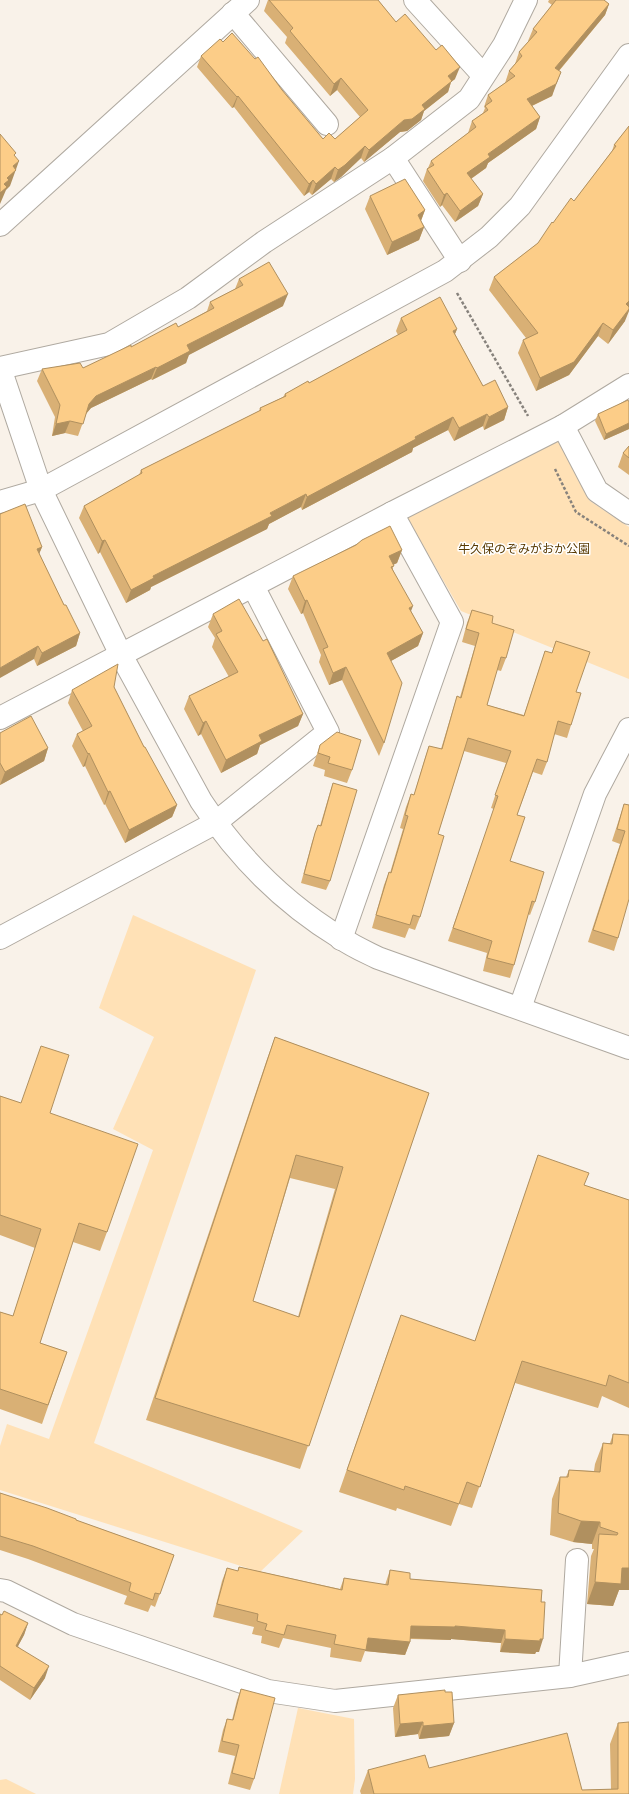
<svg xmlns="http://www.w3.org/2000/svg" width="629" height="1794" viewBox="0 0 629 1794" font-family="Karla,'Noto Sans JP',sans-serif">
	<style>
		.green { fill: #ffe1b6 }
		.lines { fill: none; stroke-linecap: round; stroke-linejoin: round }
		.minor-casing { stroke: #afa9a0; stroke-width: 24 }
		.path { stroke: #87827c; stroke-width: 2.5; stroke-dasharray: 3 2; stroke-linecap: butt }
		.minor { stroke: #fff; stroke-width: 22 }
		.wall { fill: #d9b075; fill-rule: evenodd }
		.shaded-wall { fill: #b0905f }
		.building { fill: #fccd88; stroke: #b0905f; fill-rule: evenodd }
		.labels { text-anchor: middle; stroke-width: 3; stroke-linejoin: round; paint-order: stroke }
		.park-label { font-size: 12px; fill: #573900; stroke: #fff }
	</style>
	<rect width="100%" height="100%" fill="#f9f2e9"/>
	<!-- green -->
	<g class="green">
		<path d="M558 441 590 501 629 527V679L461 611 407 518Z"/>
		<path d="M133 915 256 970 94 1443 303 1531 260 1572 0 1490V1446L7 1424 49 1439 153 1150 113 1129 154 1037 99 1008Z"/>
		<path d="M298 1708 354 1719 355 1779 353 1794H279Z"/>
		<path d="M6 1779 36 1794H0V1780Z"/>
	</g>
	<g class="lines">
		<!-- minor casing -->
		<g class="minor-casing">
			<g id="minor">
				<path d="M415 0 483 75"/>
				<path d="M233 13 327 124"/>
				<path d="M393 158 460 261"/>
				<path d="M0 225 248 0"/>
				<path d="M0 368 41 490 121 655 201 801C237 856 285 904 341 938 352 946 366 952 378 958L629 1048"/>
				<path d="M0 368 109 344 188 298 264 242 393 158 469 99 504 45 526 0"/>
				<path d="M563 426 597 491 629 513"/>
				<path d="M0 502 41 490 445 271 489 237 520 206 629 55"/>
				<path d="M0 718 392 513 563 426 629 385"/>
				<path d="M0 938 215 823 328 732 253 586"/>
				<path d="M341 939 452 622 392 513"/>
				<path d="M520 1008 595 794 629 729"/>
				<path d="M0 1590 6 1591 73 1624 268 1691 335 1701 570 1676 629 1663"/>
				<path d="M570 1676 577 1560"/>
			</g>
		</g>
		<!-- path -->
		<g class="path">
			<path d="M457 293 528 416"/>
			<path d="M555 469 576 512 629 546"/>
		</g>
		<!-- minor -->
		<use href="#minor" class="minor"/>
	</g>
	<!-- wall -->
	<g class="wall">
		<path d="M268 0H378L396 22 455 79 451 82 448 92 424 111 421 120 407 131 400 132 364 162 361 158 341 177 334 182 331 179 312 195 309 192 304 196 234 107 232 108 197 67 201 56 223 42 282 90 323 139H335L360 117 337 90 330 96 285 43 287 37 264 11Z"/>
		<path d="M549 0H604L609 4 605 15 559 71 552 96 532 106 540 117 536 129 488 163 486 168 471 179 483 194 478 206 455 222 442 205 440 207 423 181 427 169 428 168 431 161 468 133 472 121 483 113 485 108 484 107 488 95 505 83 509 71 515 64 519 52 529 41H528L533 29 552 5 548 2Z"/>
		<path d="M629 126 625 321 608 344 598 336 569 375 536 391 518 353 523 340 526 338 489 290 494 277 538 243 553 223 574 201 612 151 614 145Z"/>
		<path d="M370 196 425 210 421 221 424 227 419 240 387 255 365 209Z"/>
		<path d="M239 279 283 306 188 355 186 363 152 380 151 379 91 408 86 414 78 436 65 433 52 436 55 417 37 381 42 369 83 368 131 347 178 327 207 311 210 302 235 289Z"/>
		<path d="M401 318 457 329 455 334 483 386 508 407 504 420 484 430 483 426 454 441 448 430 413 448 412 452 302 510 301 507 269 524 267 529 151 587 150 590 126 603 100 552 98 554 79 518 84 506 139 475 141 470 259 411 260 408 283 397 285 394 309 383 398 335 396 331Z"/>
		<path d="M629 402V429L604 440 595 421 598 414Z"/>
		<path d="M629 446V475L618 467 623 453Z"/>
		<path d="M0 514 42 547 39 554 64 605 80 633 76 646 37 666 34 659Z"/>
		<path d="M402 550 397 563 393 565V570L411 611 423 633 418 646 391 661 384 743 379 756 342 680 329 685 319 662 321 655 303 613 301 614 288 589 293 576Z"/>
		<path d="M472 610 492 623 506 658 501 671 497 670 487 705 524 715 545 651 552 653 556 641 576 692 571 725 567 738 554 734 547 762 542 775 533 772 517 815 510 861 535 902 530 915 528 914 514 965 510 978 483 971 487 953 448 941 494 809 491 808 506 763 464 751 438 834 420 917 415 930 409 928 405 938 372 928 384 885 389 872 390 873 403 829 400 828 406 807 411 794 414 795 425 758 429 746 441 749 453 709 457 696 460 697 475 646 462 642 467 623Z"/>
		<path d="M213 614 303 714 298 726 260 745 257 754 221 773 201 734 198 736 184 709 189 696 229 677 212 647 215 638 208 627Z"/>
		<path d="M114 687 144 747 177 805 172 817 125 843 105 804 104 805 85 766 83 767 72 746 77 734 83 731 68 703 72 690Z"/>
		<path d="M0 733 48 748 44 761 0 785Z"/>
		<path d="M320 745 352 770 347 783 324 776 325 770 313 766Z"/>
		<path d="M333 783 330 881 326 890 301 883 312 842 318 825 320 826 330 792Z"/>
		<path d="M624 804 629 805 618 938 614 951 588 942 620 844 612 841Z"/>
		<path d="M275 1037 429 1093 300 1469 146 1420 267 1059ZM290 1178 335 1189 298 1317 253 1301Z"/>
		<path d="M0 1096 50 1113 107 1232 100 1251 73 1242 40 1343 67 1352 42 1424 0 1409V1312L13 1316 35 1248 0 1235Z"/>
		<path d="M538 1155 584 1185 629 1200V1408L602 1396 598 1408 515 1383 472 1508 459 1504 451 1526 397 1508 396 1511 339 1492 393 1337 475 1341Z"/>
		<path d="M613 1434 629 1435 619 1590 613 1606 587 1604 591 1556 594 1549H592V1544L573 1542 550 1535 552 1499 560 1477H566L569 1470 594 1471 595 1464 603 1443H610Z"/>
		<path d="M0 1493 174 1555 155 1607 151 1605 148 1612 124 1604 127 1596 28 1559 0 1550Z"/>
		<path d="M239 1567 340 1589 344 1578 385 1585 390 1570 410 1579 542 1590 539 1652H536L535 1654 500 1652 501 1643 451 1639V1640L410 1639V1642L405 1655 365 1651 361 1662 330 1657 331 1648 283 1638 279 1648 261 1643 262 1636 252 1634 254 1627 213 1617 222 1581 227 1568 238 1571Z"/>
		<path d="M0 1614 28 1623 24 1635 18 1646 45 1678 30 1700 0 1680Z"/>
		<path d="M241 1689 254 1779 250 1790 228 1784 235 1756 218 1752 223 1730 227 1719 232 1720 237 1700Z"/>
		<path d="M445 1692 454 1723 449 1736 419 1739 418 1734 395 1737 393 1708 398 1695Z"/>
		<path d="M618 1723 629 1794H361L360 1791 368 1770 429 1768 582 1790 611 1789 610 1744Z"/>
	</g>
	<!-- shaded-wall -->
	<g class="shaded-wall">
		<path d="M609 4 605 15 551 80 555 68Z"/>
		<path d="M460 67 455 79 451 82 448 92 424 111 421 120 407 131 400 132 364 162 369 150 422 105 448 76Z"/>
		<path d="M561 72 552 96 523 110 527 99Z"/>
		<path d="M341 78 337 90 330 96 334 84Z"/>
		<path d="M238 96 234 107 232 108 237 97Z"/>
		<path d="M540 117 536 129 488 163 486 168 462 185 467 173 488 154Z"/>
		<path d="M365 146 361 158 341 177 334 182 338 170Z"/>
		<path d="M19 161 10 186 6 190 0 204V193L13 166Z"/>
		<path d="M335 167 331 179 312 195 316 184Z"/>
		<path d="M313 180 309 192 304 196 309 184Z"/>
		<path d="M447 193 442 205 440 207 444 195Z"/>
		<path d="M483 194 478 206 455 222 460 211Z"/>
		<path d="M425 210 420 223 418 215Z"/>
		<path d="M424 227 419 240 387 255 392 242Z"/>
		<path d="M288 294 283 306 189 355 186 363 152 380 157 368 187 345Z"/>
		<path d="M629 301V308L626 304Z"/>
		<path d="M629 309V311L625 321 608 344 613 330Z"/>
		<path d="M603 323 598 336 569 375 536 391 540 378Z"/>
		<path d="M457 329 452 341 453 331Z"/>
		<path d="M156 367 151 379 91 408 84 416 89 404 96 396Z"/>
		<path d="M508 407 504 420 484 430 489 417Z"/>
		<path d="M487 414 483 426 454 441 459 428Z"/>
		<path d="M453 417 448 430 413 448 412 452 302 510 307 497 415 437Z"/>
		<path d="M70 421 65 433 52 436 56 424Z"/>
		<path d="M629 423V429L604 440 606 434Z"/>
		<path d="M306 494 301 507 269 524 267 529 151 587 150 590 126 603 131 590 153 576Z"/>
		<path d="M105 540 100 552 98 554 102 541Z"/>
		<path d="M42 547 37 559V549Z"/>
		<path d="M402 550 397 563 384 569 389 556Z"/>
		<path d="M307 600 303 613 301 614 305 601Z"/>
		<path d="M413 606 408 619 409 608Z"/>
		<path d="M80 633 76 646 37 666 42 653Z"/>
		<path d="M423 633 418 646 382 666 387 653Z"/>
		<path d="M38 646 34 659 0 678V668Z"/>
		<path d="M346 667 342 680 329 685 333 673Z"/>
		<path d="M303 714 298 726 260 745 257 754 221 773 226 760 259 735Z"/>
		<path d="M206 721 201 734 198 736 203 723Z"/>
		<path d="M48 748 44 761 0 785 5 772Z"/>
		<path d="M89 753 85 766 83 767 88 754Z"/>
		<path d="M110 791 105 804 104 805 108 792Z"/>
		<path d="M177 805 172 817 125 843 129 830Z"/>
		<path d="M581 1521 600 1522 592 1544 573 1542Z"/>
		<path d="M622 1568H629V1590H619L613 1606 587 1604 595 1582Z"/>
		<path d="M28 1623 24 1635 12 1657 16 1646Z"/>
		<path d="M411 1626H455L505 1630 501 1643 451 1639V1640L407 1638Z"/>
		<path d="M368 1638 410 1642 405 1655 365 1651Z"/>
		<path d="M505 1639H543L539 1652H536L535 1654 500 1652Z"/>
		<path d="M49 1666 45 1678 30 1700 34 1688Z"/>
		<path d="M423 1722 418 1734 395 1737 400 1724Z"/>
		<path d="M454 1723 449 1736 419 1739 423 1726Z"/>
	</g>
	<!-- building -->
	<g class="building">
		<path d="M269 0H378L396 22 405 14 436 50 442 45 460 67 448 76 452 81 422 105 425 109 412 119 404 120 369 150 365 146 345 165 338 170 335 167 316 184 313 180 309 184 238 96 237 97 201 56 220 39 223 42 232 33 255 59 258 57 282 90 323 139 329 133 335 139 368 110 341 78 334 84 290 31 293 28Z"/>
		<path d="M556 0H604L609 4 555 68 561 72 556 84 527 99 540 117 488 154 490 157 467 173 483 194 460 211 447 193 444 195 427 169 434 165 431 161 476 127 472 121 488 110 485 106 492 101 488 95 515 76 509 71 522 56 519 52 537 32 533 29Z"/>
		<path d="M629 126V301L626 304 629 307V309L613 330 603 323 574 362 540 378 523 340 538 333 494 277 538 243 552 222 553 223 571 198 574 201 616 146 614 145Z"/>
		<path d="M0 134 16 153 14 155 19 161 13 166 16 170 7 178 9 180 4 184 7 187 0 193Z"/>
		<path d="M405 179 425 210 418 215 424 227 392 242 370 196Z"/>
		<path d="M269 262 288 294 187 345 190 351 157 368 156 367 96 396 89 404 83 424 70 421 56 424 60 405 42 369 80 363 83 368 131 345V347L176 323 178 327 214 308 210 302 243 285 239 279Z"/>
		<path d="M440 297 457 329 453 331 483 386 495 380 508 407 489 417 487 414 459 428 453 417 415 437 416 439 307 497 306 494 270 513 272 516 153 576 154 578 131 590 105 540 102 541 84 506 142 473 141 470 261 410 260 408 286 396 285 394 308 381 309 383 407 330 401 318Z"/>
		<path d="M628 400 629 402V423L606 434 598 414Z"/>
		<path d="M629 446V458L623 453Z"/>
		<path d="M25 504 42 547 37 549 64 605H66L80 633 42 653 38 646 0 668V514Z"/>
		<path d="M390 526 402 550 389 556 394 566 391 567 413 606 409 608 423 633 387 653 402 683 384 743 346 667 333 673 323 649 328 647 307 600 305 601 293 576 356 545 362 540Z"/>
		<path d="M239 599 263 641 267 639 303 714 259 735 262 741 226 760 206 721 203 723 189 696 238 672 216 634 222 631 213 614Z"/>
		<path d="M472 610 493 616 492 623 514 630 506 658 501 657 487 705 524 716 545 651 552 653 556 641 590 652 576 692 581 693 571 725 558 721 547 762 537 759 517 815 525 817 510 861 544 872 535 902 532 901 514 965 487 958 492 941 453 928 498 796 495 795 511 751 468 738 438 834 444 836 420 917 413 915 410 925 376 915 389 872 391 873 408 816 405 815 411 794 414 795 429 746 442 749 457 696 461 698 479 633 466 629Z"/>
		<path d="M118 664 114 687 144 747H145L177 805 129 830 110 791 108 792 89 753 88 754 77 734 92 726 72 690Z"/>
		<path d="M31 716 48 748 5 772 0 763V733Z"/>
		<path d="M337 732 361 740 352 770 328 763 330 757 318 753 320 745Z"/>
		<path d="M333 783 357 790 330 881 304 874 315 833 318 825 321 826Z"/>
		<path d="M624 804 629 805V899L618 938 593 930 625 831 617 829Z"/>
		<path d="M275 1037 429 1093 309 1446 155 1398ZM296 1155 343 1167 299 1317 253 1301Z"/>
		<path d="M41 1046 69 1055 50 1113 138 1144 107 1232 79 1223 40 1343 67 1352 48 1405 0 1389V1312L13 1316 41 1229 0 1215V1096L21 1103Z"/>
		<path d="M538 1155 589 1173 584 1185 629 1200V1383L609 1375 606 1386 522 1361 480 1487 467 1482 459 1504 405 1486 404 1490 347 1470 401 1315 475 1341Z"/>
		<path d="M613 1434 629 1435V1568H622L621 1584 595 1582 599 1534 617 1535 618 1533 600 1527V1522L581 1521 558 1513 560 1477H568L569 1470 600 1472 603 1443 612 1444Z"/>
		<path d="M0 1493 47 1508 76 1519V1520L174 1555 160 1594 155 1593 153 1600 129 1591 131 1583 33 1546 0 1536Z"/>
		<path d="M239 1567 342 1590 344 1578 388 1585 390 1570 410 1573V1579L542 1590 541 1602H545L543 1639H540V1641L505 1639V1630L455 1626V1627L411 1626 410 1642 368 1638 366 1650 334 1644 336 1635 287 1625 284 1635 265 1630 267 1624 257 1621 258 1614 217 1604 227 1568 238 1571Z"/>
		<path d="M4 1611 28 1623 16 1646 49 1666 34 1688 0 1666V1614L2 1615Z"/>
		<path d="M241 1689 275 1698 254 1779 232 1773 239 1745 222 1741 227 1719 233 1720Z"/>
		<path d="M445 1690V1692H452L454 1723 423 1726V1722L400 1724 398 1695Z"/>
		<path d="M629 1722V1794H374L368 1770 425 1755 429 1768 567 1733 582 1790 618 1789V1723Z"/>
	</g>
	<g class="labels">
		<!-- park labels -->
		<g class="park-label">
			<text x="524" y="553">牛久保のぞみがおか公園</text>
		</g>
	</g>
</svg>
